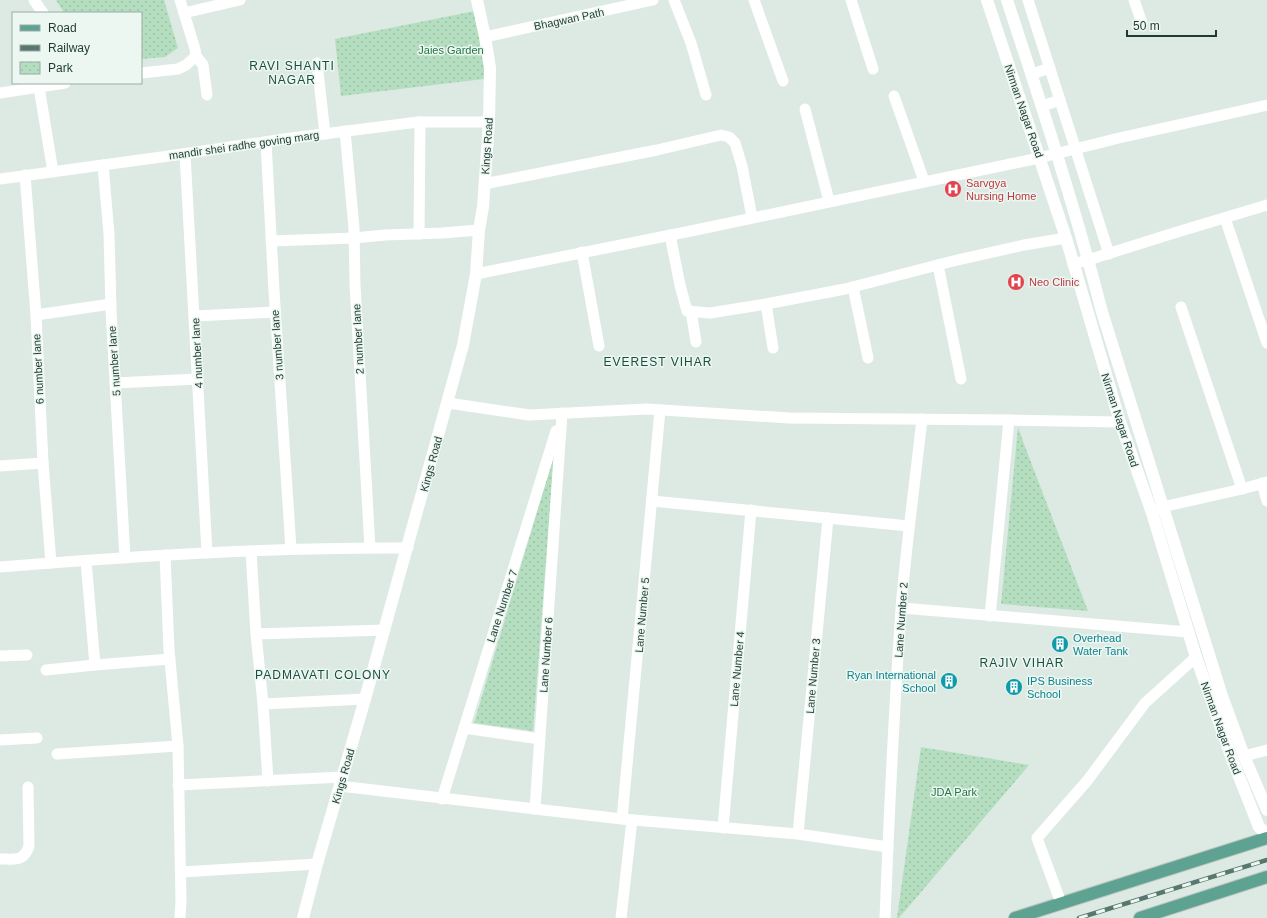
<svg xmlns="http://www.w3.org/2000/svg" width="1267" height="918" viewBox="0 0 1267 918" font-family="Helvetica,sans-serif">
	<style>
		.park { fill: url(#park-dots) }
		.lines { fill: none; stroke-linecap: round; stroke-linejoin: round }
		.primary-casing { stroke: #bcc4c2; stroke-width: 14 }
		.minor { stroke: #fff; stroke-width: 11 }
		.tertiary { stroke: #fff; stroke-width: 12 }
		.primary { stroke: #5ea392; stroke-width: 12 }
		.rail-casing { stroke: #57776f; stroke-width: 4.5 }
		.rail { stroke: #edf7f2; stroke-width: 3; stroke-dasharray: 9; stroke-linecap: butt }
		.labels { text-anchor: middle; stroke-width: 3; stroke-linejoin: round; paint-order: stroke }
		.street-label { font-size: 11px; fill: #1e3b33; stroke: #edf7f2 }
		.park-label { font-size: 11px; fill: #257444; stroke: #edf7f2 }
		.health-label { font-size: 11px; fill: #be3a42; stroke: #edf7f2; text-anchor: start }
		.culture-label { font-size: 11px; fill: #0d838f; stroke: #edf7f2; text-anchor: start }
		.neighbourhood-label { font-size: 12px; letter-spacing: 1px; fill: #194e41; stroke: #edf7f2 }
	</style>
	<defs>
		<pattern id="park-dots" width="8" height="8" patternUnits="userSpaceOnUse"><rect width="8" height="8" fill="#b4debf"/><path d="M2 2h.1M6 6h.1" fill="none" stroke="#9abfa5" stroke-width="1.8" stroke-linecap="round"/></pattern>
	</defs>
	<rect width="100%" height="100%" fill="#ddeae4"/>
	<!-- park -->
	<g class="park">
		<path d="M56 0H164L178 48 165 57 141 59V13H64Z"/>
		<path d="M485 9 486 42 484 79 341 96 335 39Z"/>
		<path d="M1018 427 1024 444 1088 611 1001 604Z"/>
		<path d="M554 455 533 731 474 723Z"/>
		<path d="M921 747 1029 765 899 918H897Z"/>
	</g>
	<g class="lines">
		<!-- primary casing -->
		<g class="primary-casing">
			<g id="primary">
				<path d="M1015 918 1267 838"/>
				<path d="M1140 918 1267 877"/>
			</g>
		</g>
		<!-- minor -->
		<g class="minor">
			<path d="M34 0 43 13"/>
			<path d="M674 0 691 43 706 95"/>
			<path d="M754 0 783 81"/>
			<path d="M851 0 873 69"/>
			<path d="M1028 0 1109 254"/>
			<path d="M1134 0 1142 23"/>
			<path d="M184 13 240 0"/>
			<path d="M485 37 653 0"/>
			<path d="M196 56 203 65 207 95"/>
			<path d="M317 63 325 134"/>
			<path d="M141 73 178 69 186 65 196 56 195 49 180 0"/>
			<path d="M1032 74 1050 68"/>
			<path d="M39 87 53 172"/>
			<path d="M0 93 65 83"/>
			<path d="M894 96 924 181"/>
			<path d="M1042 106 1060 100"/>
			<path d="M805 109 829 201"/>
			<path d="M345 131 354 228 355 285 370 548"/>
			<path d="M266 142 274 291 291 549"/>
			<path d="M185 154 207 553"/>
			<path d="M103 165 109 234 111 310 125 558"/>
			<path d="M25 175 36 315 43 463 51 563"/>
			<path d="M0 179 176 155 284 139 418 122H489"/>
			<path d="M484 184 657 150 721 135 729 137 735 143 742 166 752 217"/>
			<path d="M1225 218 1267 343"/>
			<path d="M419 234 420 122"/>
			<path d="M670 235 680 285 687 311 710 313 766 304 845 289 949 262 1024 245 1066 238"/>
			<path d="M271 241 354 238 385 235 442 233 479 230"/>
			<path d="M582 252 599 346"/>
			<path d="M1073 264 1088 260 1174 233 1267 205"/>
			<path d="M938 265 961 379"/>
			<path d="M476 274 691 231 1039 158 1119 138 1267 105"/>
			<path d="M853 287 868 358"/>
			<path d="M766 304 773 348"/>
			<path d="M1181 307 1242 489"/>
			<path d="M691 311 696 342"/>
			<path d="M36 315 111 304"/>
			<path d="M195 316 275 312"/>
			<path d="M115 383 198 379"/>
			<path d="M448 403 529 415 647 409 789 418 1009 420 1120 422"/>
			<path d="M562 413 535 809 622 819 798 834 888 847"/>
			<path d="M0 466 43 463"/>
			<path d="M1262 483 1267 501"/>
			<path d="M652 501 909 526"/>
			<path d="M1156 511 1162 507 1242 489 1267 482"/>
			<path d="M251 551 256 634 263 704 268 781"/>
			<path d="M165 555 169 650 178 746 181 901 180 918"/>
			<path d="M86 561 95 665 170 659"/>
			<path d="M0 567C136 556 272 547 408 548"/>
			<path d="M902 608 1188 632"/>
			<path d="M990 616 1009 420"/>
			<path d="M256 634 385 630"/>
			<path d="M0 656 27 655"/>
			<path d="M46 670 95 665"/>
			<path d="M263 704 365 699"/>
			<path d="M464 728 540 739"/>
			<path d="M0 740 37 738"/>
			<path d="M57 754 178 746"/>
			<path d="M1244 756 1267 750"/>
			<path d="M178 785 343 777"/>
			<path d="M340 786 535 809"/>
			<path d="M442 799 556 431"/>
			<path d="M622 819 660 410"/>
			<path d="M723 828 751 510"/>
			<path d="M798 834 828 518"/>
			<path d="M0 859C14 859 24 862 29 846L28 787"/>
			<path d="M181 872 317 864"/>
			<path d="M1061 903 1037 838 1087 781 1145 703 1196 657"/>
			<path d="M621 918 632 820"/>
			<path d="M885 918C889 815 894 712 901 609 906 546 915 482 922 419"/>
		</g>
		<!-- tertiary -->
		<g class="tertiary">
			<path d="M987 0 1066 238 1120 422 1152 513 1196 657 1232 759 1259 827 1267 834"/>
			<path d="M1007 0C1041 103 1075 207 1102 312L1222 696 1244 756 1267 810"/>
			<path d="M303 918 317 864 365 699 463 345 476 274 479 230 483 207 489 122 490 68 485 37 477 0"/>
		</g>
		<!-- primary -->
		<use href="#primary" class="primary"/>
		<!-- rail casing -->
		<g class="rail-casing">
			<path id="rail" d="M1079 918 1267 860"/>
		</g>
		<!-- rail -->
		<use href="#rail" class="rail"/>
	</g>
	<!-- icons -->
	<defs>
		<g id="hospital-disc" transform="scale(0.9)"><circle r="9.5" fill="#e0444e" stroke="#edf7f2"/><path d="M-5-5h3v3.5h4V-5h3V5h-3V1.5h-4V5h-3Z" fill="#fff"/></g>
		<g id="building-disc" transform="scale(0.9)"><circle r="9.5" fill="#0f9aa8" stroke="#edf7f2"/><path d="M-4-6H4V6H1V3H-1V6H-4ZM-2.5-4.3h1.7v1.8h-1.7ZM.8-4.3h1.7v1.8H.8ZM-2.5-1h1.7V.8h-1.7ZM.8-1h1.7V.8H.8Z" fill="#fff"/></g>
	</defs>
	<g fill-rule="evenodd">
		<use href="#hospital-disc" x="953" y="189"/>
		<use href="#hospital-disc" x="1016" y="282"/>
		<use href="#building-disc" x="1060" y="644"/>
		<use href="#building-disc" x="949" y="681"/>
		<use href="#building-disc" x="1014" y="687"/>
	</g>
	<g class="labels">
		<!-- street labels -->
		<g class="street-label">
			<text transform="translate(569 19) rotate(-12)" y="4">Bhagwan Path</text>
			<text transform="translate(1024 111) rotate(71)" y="4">Nirman Nagar Road</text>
			<text transform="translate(244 145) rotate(-8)" y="4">mandir shei radhe goving marg</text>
			<text transform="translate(487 146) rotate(-86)" y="4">Kings Road</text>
			<text transform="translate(358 339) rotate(-93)" y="4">2 number lane</text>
			<text transform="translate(277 345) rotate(-94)" y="4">3 number lane</text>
			<text transform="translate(197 353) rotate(-93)" y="4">4 number lane</text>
			<text transform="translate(114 361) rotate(-94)" y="4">5 number lane</text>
			<text transform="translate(38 369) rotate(-93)" y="4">6 number lane</text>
			<text transform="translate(1120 420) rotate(72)" y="4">Nirman Nagar Road</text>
			<text transform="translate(431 464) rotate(-75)" y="4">Kings Road</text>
			<text transform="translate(502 606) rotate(-72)" y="4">Lane Number 7</text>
			<text transform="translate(642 615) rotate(-85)" y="4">Lane Number 5</text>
			<text transform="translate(901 620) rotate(-86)" y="4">Lane Number 2</text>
			<text transform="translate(546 655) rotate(-86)" y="4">Lane Number 6</text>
			<text transform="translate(737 669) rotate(-85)" y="4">Lane Number 4</text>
			<text transform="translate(813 676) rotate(-85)" y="4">Lane Number 3</text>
			<text transform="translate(1221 728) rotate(70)" y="4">Nirman Nagar Road</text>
			<text transform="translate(343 776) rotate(-74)" y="4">Kings Road</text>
		</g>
		<!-- park labels -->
		<g class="park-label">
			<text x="451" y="54">Jaies Garden</text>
			<text x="954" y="796">JDA Park</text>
		</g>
		<!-- health labels -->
		<g class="health-label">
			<text x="966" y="187">Sarvgya<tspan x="966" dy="13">Nursing Home</tspan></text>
			<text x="1029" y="286">Neo Clinic</text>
		</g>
		<!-- culture labels -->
		<g class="culture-label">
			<text x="1073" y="642">Overhead<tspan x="1073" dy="13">Water Tank</tspan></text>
			<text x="936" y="679" text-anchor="end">Ryan International<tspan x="936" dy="13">School</tspan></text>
			<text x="1027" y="685">IPS Business<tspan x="1027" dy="13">School</tspan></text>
		</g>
		<!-- neighbourhood labels -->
		<g class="neighbourhood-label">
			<text x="292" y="70">RAVI SHANTI<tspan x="292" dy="14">NAGAR</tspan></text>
			<text x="658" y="366">EVEREST VIHAR</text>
			<text x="1022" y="667">RAJIV VIHAR</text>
			<text x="323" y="679">PADMAVATI COLONY</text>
		</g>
	</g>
	<!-- legend -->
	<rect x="12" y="12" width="130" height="72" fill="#edf7f2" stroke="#9aaca6"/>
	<rect x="20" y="25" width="20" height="6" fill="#5ea392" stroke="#9aaca6"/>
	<text x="48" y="32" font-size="12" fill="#1e3b33">Road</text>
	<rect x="20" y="45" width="20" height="6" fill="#57776f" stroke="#9aaca6"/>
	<text x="48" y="52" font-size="12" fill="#1e3b33">Railway</text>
	<rect x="20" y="62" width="20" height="12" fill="url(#park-dots)" stroke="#9aaca6"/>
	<text x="48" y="72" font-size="12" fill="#1e3b33">Park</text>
	<!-- scale -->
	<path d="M1127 30v6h89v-6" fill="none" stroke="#1e3b33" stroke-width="2"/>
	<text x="1133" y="30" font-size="12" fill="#1e3b33" stroke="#edf7f2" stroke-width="3" paint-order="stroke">50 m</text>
</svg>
